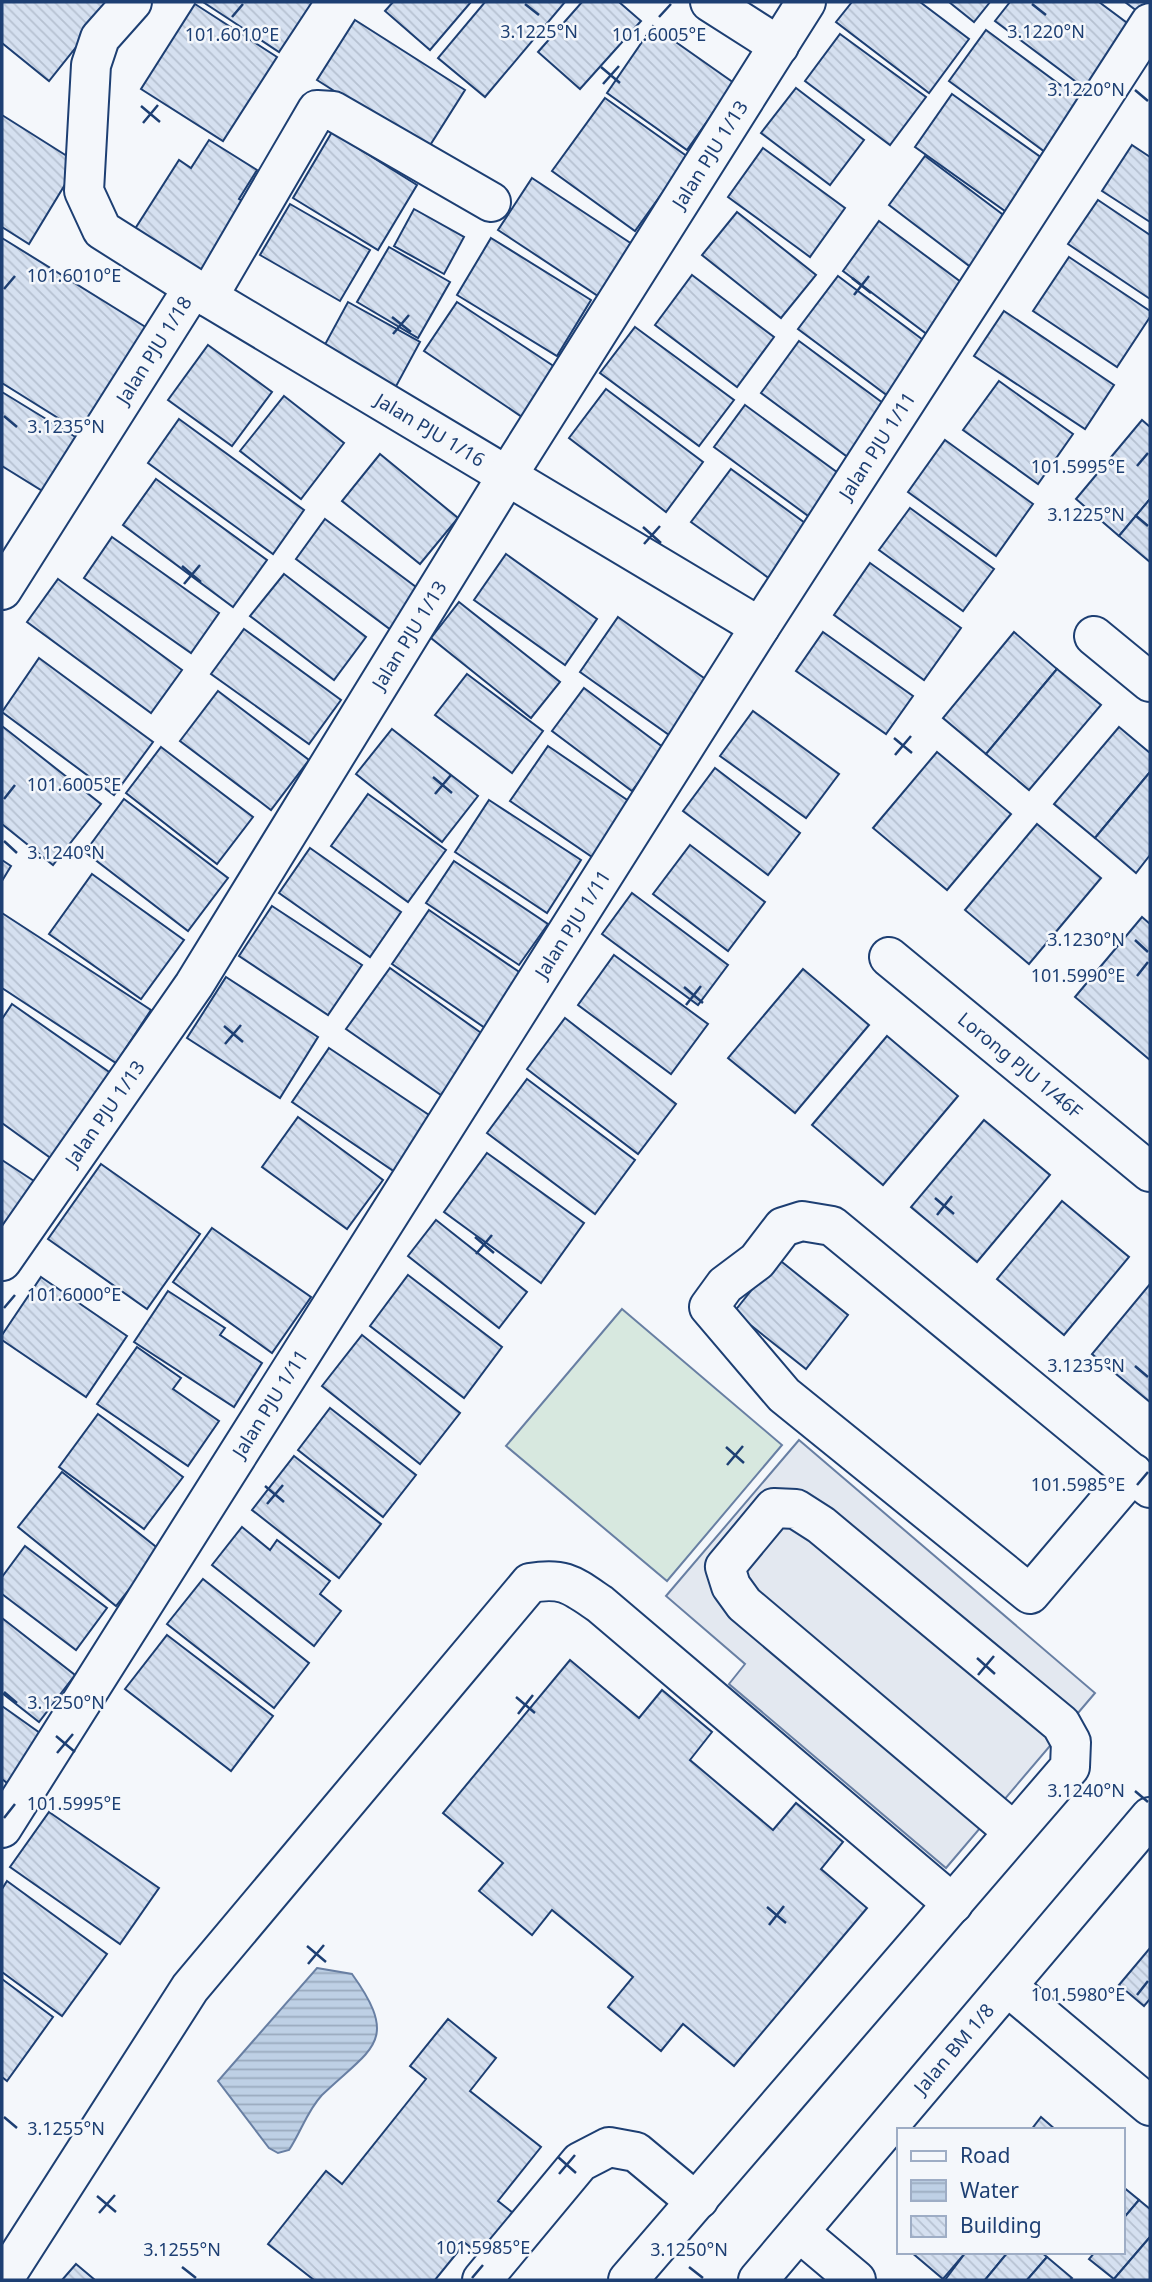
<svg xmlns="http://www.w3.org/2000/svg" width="1152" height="2282" viewBox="0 0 1152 2282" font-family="'Noto Sans',sans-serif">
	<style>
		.pitch { fill: #d7e8df; stroke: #687fa3; stroke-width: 2 }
		.parking { fill: #e3e8f0; stroke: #687fa3; stroke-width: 2 }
		.water { fill: url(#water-rules); stroke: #687fa3; stroke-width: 2 }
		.building { fill: url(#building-back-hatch); stroke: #1d3f73; stroke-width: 2 }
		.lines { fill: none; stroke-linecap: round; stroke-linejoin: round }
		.minor-casing { stroke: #1d3f73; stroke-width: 42 }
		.minor { stroke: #f4f7fb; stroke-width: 38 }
		.ticks { fill: none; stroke: #1d3f73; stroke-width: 2.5 }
		.labels { text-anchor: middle; stroke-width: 5; stroke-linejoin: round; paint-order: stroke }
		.street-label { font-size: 19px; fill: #1d3f73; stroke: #f4f7fb }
		.ticks-label { font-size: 18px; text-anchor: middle; fill: #1d3f73; stroke: #f4f7fb; stroke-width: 5; stroke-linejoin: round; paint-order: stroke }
	</style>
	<defs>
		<pattern id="water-rules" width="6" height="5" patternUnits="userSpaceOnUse" patternTransform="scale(1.75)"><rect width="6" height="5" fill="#bed0e5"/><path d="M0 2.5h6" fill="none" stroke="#9aaabe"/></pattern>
		<pattern id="building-back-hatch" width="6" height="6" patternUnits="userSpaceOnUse" patternTransform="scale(1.75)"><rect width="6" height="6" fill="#d5e0f0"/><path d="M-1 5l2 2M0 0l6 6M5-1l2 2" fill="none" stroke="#b6c1d1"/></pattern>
	</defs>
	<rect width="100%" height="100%" fill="#f4f7fb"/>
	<!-- pitch -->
	<path class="pitch" d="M622 1309 782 1445 667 1581 506 1446Z"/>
	<!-- parking -->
	<path class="parking" d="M799 1440 1095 1693 946 1868 729 1684 745 1664 666 1596Z"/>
	<!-- water -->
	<path class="water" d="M317 1968 352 1974C401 2042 371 2048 322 2095 307 2111 301 2132 289 2150L278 2153 269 2148 218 2081Z"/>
	<!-- building -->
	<g class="building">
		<path d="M2 2H112L49 81 2 43Z"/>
		<path d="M203 2H312L279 52Z"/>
		<path d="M393 2H471L430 50 385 11Z"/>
		<path d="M485 2H565L485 97 438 58Z"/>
		<path d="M582 2H619L641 21 580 89 538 52Z"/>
		<path d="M852 2H920L969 39 929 93 836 22Z"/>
		<path d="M949 2H990L974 22Z"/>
		<path d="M1010 2H1099L1142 34 1095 96 995 21Z"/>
		<path d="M1125 2H1150L1141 14Z"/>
		<path d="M195 4 277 57 223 141 141 89Z"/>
		<path d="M355 20 465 90 427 150 317 80Z"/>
		<path d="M653 26 734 83 687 150 607 93Z"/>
		<path d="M986 30 1090 107 1053 158 949 81Z"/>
		<path d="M840 34 926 97 890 145 805 81Z"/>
		<path d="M796 88 864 140 830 185 761 133Z"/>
		<path d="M952 94 1049 163 1012 216 915 147Z"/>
		<path d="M605 98 688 157 635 231 552 171Z"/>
		<path d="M2 115 78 163 29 244 2 227Z"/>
		<path d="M332 132 417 185 378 250 293 198Z"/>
		<path d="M209 140 257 170 239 199 252 207 206 279 133 232 179 160 191 168Z"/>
		<path d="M1132 145 1150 157V222L1102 191Z"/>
		<path d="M763 148 845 208 810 257 728 197Z"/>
		<path d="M925 156 1018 226 981 275 889 205Z"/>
		<path d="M532 178 635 246 601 298 498 230Z"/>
		<path d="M1098 200 1150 235V299L1068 244Z"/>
		<path d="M290 204 370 250 340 301 260 255Z"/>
		<path d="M414 209 464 237 444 274 394 246Z"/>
		<path d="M737 212 816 275 781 318 702 255Z"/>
		<path d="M879 221 969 288 932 338 843 271Z"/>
		<path d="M2 238 152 331 87 436 2 383Z"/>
		<path d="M491 238 591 300 557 356 457 295Z"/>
		<path d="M389 247 450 282 418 338 357 302Z"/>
		<path d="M1069 257 1150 311V317L1117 367 1033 311Z"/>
		<path d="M692 275 774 337 737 387 655 325Z"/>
		<path d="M838 276 935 349 896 402 798 329Z"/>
		<path d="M348 302 420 342 394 390 322 350Z"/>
		<path d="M457 302 555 367 522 417 424 351Z"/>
		<path d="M1004 311 1114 385 1085 429 974 356Z"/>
		<path d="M635 327 734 400 699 446 600 373Z"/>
		<path d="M799 341 891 409 853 461 761 393Z"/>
		<path d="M208 345 272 392 232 446 168 400Z"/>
		<path d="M999 381 1073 434 1038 484 963 430Z"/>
		<path d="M606 389 703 462 666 512 569 438Z"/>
		<path d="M2 392 82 441 49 495 2 466Z"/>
		<path d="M284 396 344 443 301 499 240 451Z"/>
		<path d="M745 405 845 478 815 521 714 447Z"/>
		<path d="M179 419 304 510 273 554 148 463Z"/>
		<path d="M1142 420 1150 427V499L1119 536 1076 499Z"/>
		<path d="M945 440 1033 504 996 556 908 492Z"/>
		<path d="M380 454 458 518 420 564 342 501Z"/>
		<path d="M731 469 816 531 777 584 691 522Z"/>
		<path d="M156 479 267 560 233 607 123 525Z"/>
		<path d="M1150 499V562L1119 536Z"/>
		<path d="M910 508 994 569 963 611 879 550Z"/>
		<path d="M325 519 420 590 391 630 296 559Z"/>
		<path d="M112 537 219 613 191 653 84 578Z"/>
		<path d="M506 554 597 619 565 665 474 600Z"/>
		<path d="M870 563 961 628 924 680 834 615Z"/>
		<path d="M284 574 366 637 334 680 250 616Z"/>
		<path d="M58 579 182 670 151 713 27 622Z"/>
		<path d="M459 602 560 682 531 718 431 638Z"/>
		<path d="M618 617 711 683 672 737 580 672Z"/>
		<path d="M244 629 341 700 309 744 211 674Z"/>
		<path d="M823 632 913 696 886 734 796 671Z"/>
		<path d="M1014 632 1057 669 986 754 943 718Z"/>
		<path d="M39 658 153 742 114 795 2 712Z"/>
		<path d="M1057 669 1101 705 1029 790 986 754Z"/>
		<path d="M467 674 543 731 512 773 435 715Z"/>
		<path d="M584 688 664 748 632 791 552 731Z"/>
		<path d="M218 691 309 760 271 810 180 741Z"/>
		<path d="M753 711 839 774 806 818 720 756Z"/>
		<path d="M2 726 101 804 53 865 2 824Z"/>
		<path d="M1119 727 1150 753V772L1095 838 1054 804Z"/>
		<path d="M392 729 478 796 442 842 356 774Z"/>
		<path d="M548 746 636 806 598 861 510 801Z"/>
		<path d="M161 747 253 817 217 864 126 793Z"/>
		<path d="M937 752 1011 814 947 890 873 828Z"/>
		<path d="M715 768 800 833 768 875 683 811Z"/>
		<path d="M1150 772V855L1136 873 1095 838Z"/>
		<path d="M368 794 446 850 408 902 331 846Z"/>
		<path d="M124 799 228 878 188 931 85 852Z"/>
		<path d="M489 800 581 860 547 913 455 852Z"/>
		<path d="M1037 824 1101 878 1029 964 965 910Z"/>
		<path d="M690 845 765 902 728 951 653 894Z"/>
		<path d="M310 848 401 912 370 957 279 893Z"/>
		<path d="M2 860 11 866 2 881Z"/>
		<path d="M454 861 548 924 519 965 426 903Z"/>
		<path d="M92 874 184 940 141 999 49 934Z"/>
		<path d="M632 893 728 965 698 1005 602 934Z"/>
		<path d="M272 906 362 965 328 1015 239 956Z"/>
		<path d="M429 910 525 976 488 1030 392 964Z"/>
		<path d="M2 913 151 1010 116 1063 2 988Z"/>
		<path d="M1142 917 1150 924V1060L1075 997Z"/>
		<path d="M614 955 708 1024 671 1074 578 1005Z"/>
		<path d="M390 968 484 1035 441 1095 346 1029Z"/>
		<path d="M803 969 869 1025 795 1113 728 1058Z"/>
		<path d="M226 977 318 1037 280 1098 187 1038Z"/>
		<path d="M12 1004 112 1074 52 1159 2 1123V1019Z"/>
		<path d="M565 1018 676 1104 638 1154 527 1069Z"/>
		<path d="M887 1036 958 1096 883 1185 812 1125Z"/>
		<path d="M329 1048 432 1117 395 1172 292 1102Z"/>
		<path d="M527 1079 635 1160 595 1214 487 1133Z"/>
		<path d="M298 1117 383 1180 347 1229 262 1167Z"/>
		<path d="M984 1120 1050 1175 977 1262 911 1207Z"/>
		<path d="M487 1153 584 1223 541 1283 444 1212Z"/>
		<path d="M2 1160 37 1183 2 1236Z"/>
		<path d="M101 1164 200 1234 147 1309 48 1239Z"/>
		<path d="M1062 1201 1129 1257 1064 1335 997 1279Z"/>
		<path d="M436 1220 527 1292 499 1328 408 1256Z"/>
		<path d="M212 1228 311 1297 272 1353 173 1282Z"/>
		<path d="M777 1258 848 1315 806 1369 734 1312Z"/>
		<path d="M408 1275 502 1347 464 1398 370 1326Z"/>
		<path d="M41 1277 127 1336 86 1397 2 1340V1335Z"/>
		<path d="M1150 1284V1402L1092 1354Z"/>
		<path d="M168 1291 225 1328 220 1335 262 1363 234 1407 134 1342Z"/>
		<path d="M362 1335 460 1413 420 1464 322 1386Z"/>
		<path d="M137 1347 181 1378 173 1389 219 1421 188 1466 97 1404Z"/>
		<path d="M330 1408 416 1475 383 1517 298 1450Z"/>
		<path d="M98 1414 183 1477 144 1529 59 1467Z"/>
		<path d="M294 1456 381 1524 339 1578 252 1510Z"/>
		<path d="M62 1472 160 1550 116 1606 18 1527Z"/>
		<path d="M242 1527 270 1550 277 1540 330 1581 320 1594 341 1611 314 1646 212 1565Z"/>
		<path d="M25 1546 107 1608 76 1650 2 1594V1577Z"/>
		<path d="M203 1579 309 1663 274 1708 167 1624Z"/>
		<path d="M2 1618 75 1675 39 1722 2 1693Z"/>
		<path d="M167 1635 273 1716 231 1771 125 1689Z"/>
		<path d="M570 1660 639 1718 662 1690 712 1732 690 1760 773 1830 796 1803 843 1842 821 1869 867 1908 734 2066 683 2024 661 2051 608 2007 633 1977 552 1910 532 1935 479 1891 503 1863 443 1813Z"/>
		<path d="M2 1706 47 1738 12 1787 2 1779Z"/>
		<path d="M49 1812 159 1888 120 1944 10 1867Z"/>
		<path d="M7 1881 107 1954 62 2016 2 1972V1889Z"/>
		<path d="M1150 1948V1999L1144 2006 1119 1985Z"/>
		<path d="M2 1979 53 2017 7 2081 2 2077Z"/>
		<path d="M448 2019 496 2058 470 2091 541 2147 498 2201 522 2220 488 2261 465 2243 435 2280H314L268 2244 326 2171 342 2184 426 2079 410 2066Z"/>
		<path d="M1041 2117 1056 2130H1031Z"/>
		<path d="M1122 2186 1139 2200 1122 2220Z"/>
		<path d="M1139 2200 1150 2209V2237L1114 2279 1089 2259 1095 2252H1122V2220Z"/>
		<path d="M1150 2237V2280H1115L1114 2279Z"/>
		<path d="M911 2252H966L943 2279Z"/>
		<path d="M966 2252H1008L985 2280H945Z"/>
		<path d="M1008 2252H1041L1047 2257 1027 2280H985Z"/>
		<path d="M1047 2257 1072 2278 1070 2280H1027Z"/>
		<path d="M76 2264 95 2280H62Z"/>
	</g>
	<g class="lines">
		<!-- minor casing -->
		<g class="minor-casing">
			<g id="minor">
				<path id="s1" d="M132 2 100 38 91 65 84 191 102 230 208 297 760 627"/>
				<path d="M710 2 779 46"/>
				<path d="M208 297 317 110 333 111 491 202"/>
				<path id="s2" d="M2 590 193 288"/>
				<path d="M1094 636 1150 682"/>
				<path id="s3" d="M889 957 1150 1172"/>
				<path id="s4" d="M2 1261 194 985 507 476 806 2"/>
				<path d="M1133 1473 1030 1594 784 1395 709 1307 725 1285 757 1261 783 1227 802 1221 832 1226 1150 1488"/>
				<path id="s5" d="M2 1828 760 627 1150 23"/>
				<path d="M1007 1986 1150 2106"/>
				<path d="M799 2232 856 2280"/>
				<path d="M3 2280 190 1988 530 1583C564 1577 572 1585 600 1604L953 1904"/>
				<path d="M482 2280 580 2162 609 2147 636 2152 690 2197 699 2199"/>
				<path d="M628 2280 1070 1767 1071 1742 1061 1724 821 1525 796 1509 774 1508 725 1567 731 1586 744 1604 1014 1832"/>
				<path id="s6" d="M758 2280 1150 1817"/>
			</g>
		</g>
		<!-- minor -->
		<use href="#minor" class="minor"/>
	</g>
	<!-- ticks -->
	<path class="ticks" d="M525 4 539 15M1032 4 1046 15M232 17 243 4M659 17 671 4M601 67 620 83M603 84 619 66M1135 90 1148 101M141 106 160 122M143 123 158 105M852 278 871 293M4 289 15 276M854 295 869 276M392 317 411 332M393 334 409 315M4 416 17 427M1137 466 1148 453M1135 515 1148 526M643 527 661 543M644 544 660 526M182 566 201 582M184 584 200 565M894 738 912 753M895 755 911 736M433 777 452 793M435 794 451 775M4 799 15 785M4 841 17 853M1135 940 1148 952M1137 976 1148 962M684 987 703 1003M686 1005 701 986M224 1026 243 1042M225 1044 241 1025M935 1198 954 1214M937 1215 952 1196M475 1237 494 1253M476 1254 492 1235M4 1308 15 1295M1135 1366 1148 1377M726 1447 744 1463M727 1465 743 1446M1137 1485 1148 1472M265 1486 284 1502M267 1504 283 1485M977 1658 995 1674M978 1675 994 1656M4 1692 17 1703M516 1697 535 1713M518 1714 533 1695M56 1736 75 1752M57 1753 73 1734M1135 1791 1148 1802M4 1818 15 1804M767 1907 786 1923M769 1925 784 1906M307 1946 326 1962M308 1964 324 1945M1137 1995 1148 1981M4 2117 17 2128M558 2157 576 2173M559 2174 575 2155M97 2196 116 2212M99 2213 115 2195M182 2267 196 2278M689 2267 703 2278M472 2278 483 2265"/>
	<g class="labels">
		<!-- street labels -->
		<g class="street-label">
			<text dy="7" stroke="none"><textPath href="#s4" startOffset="1314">Jalan PJU 1/13</textPath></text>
			<text dy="7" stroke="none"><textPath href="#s2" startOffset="284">Jalan PJU 1/18</textPath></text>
			<text dy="7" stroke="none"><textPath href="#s1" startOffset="630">Jalan PJU 1/16</textPath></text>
			<text dy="7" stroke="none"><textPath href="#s5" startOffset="1636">Jalan PJU 1/11</textPath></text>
			<text dy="7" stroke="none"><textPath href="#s4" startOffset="747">Jalan PJU 1/13</textPath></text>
			<text dy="7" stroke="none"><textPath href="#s5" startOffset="1069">Jalan PJU 1/11</textPath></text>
			<text dy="7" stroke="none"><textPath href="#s3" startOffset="170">Lorong PJU 1/46F</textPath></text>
			<text dy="7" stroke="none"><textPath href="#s4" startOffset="180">Jalan PJU 1/13</textPath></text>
			<text dy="7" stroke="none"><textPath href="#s5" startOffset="502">Jalan PJU 1/11</textPath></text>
			<text dy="7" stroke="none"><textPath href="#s6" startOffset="303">Jalan BM 1/8</textPath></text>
		</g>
	</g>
	<g class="ticks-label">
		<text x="539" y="38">3.1225°N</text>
		<text x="1046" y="38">3.1220°N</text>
		<text x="232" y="41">101.6010°E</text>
		<text x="659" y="41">101.6005°E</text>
		<text x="1086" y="96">3.1220°N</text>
		<text x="74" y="282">101.6010°E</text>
		<text x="66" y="433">3.1235°N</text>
		<text x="1078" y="473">101.5995°E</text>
		<text x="1086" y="521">3.1225°N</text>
		<text x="74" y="791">101.6005°E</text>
		<text x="66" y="859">3.1240°N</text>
		<text x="1086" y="946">3.1230°N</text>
		<text x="1078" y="982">101.5990°E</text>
		<text x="74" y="1301">101.6000°E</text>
		<text x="1086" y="1372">3.1235°N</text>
		<text x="1078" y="1491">101.5985°E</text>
		<text x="66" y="1709">3.1250°N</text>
		<text x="1086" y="1797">3.1240°N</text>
		<text x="74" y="1810">101.5995°E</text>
		<text x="1078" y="2001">101.5980°E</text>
		<text x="66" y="2135">3.1255°N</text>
		<text x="483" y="2254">101.5985°E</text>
		<text x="182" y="2256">3.1255°N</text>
		<text x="689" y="2256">3.1250°N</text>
	</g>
	<!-- border -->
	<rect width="1152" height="2282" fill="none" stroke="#1d3f73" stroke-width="7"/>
	<!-- legend -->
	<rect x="897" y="2128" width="228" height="126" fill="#f4f7fb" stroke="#9eadc5" stroke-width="2"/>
	<rect x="911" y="2151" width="35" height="10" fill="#f4f7fb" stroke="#9eadc5" stroke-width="2"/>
	<text x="960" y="2163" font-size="21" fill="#1d3f73">Road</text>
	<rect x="911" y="2180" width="35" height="21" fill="url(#water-rules)" stroke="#9eadc5" stroke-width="2"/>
	<text x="960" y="2198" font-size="21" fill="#1d3f73">Water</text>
	<rect x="911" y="2216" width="35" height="21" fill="url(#building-back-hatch)" stroke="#9eadc5" stroke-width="2"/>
	<text x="960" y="2233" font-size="21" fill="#1d3f73">Building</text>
</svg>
